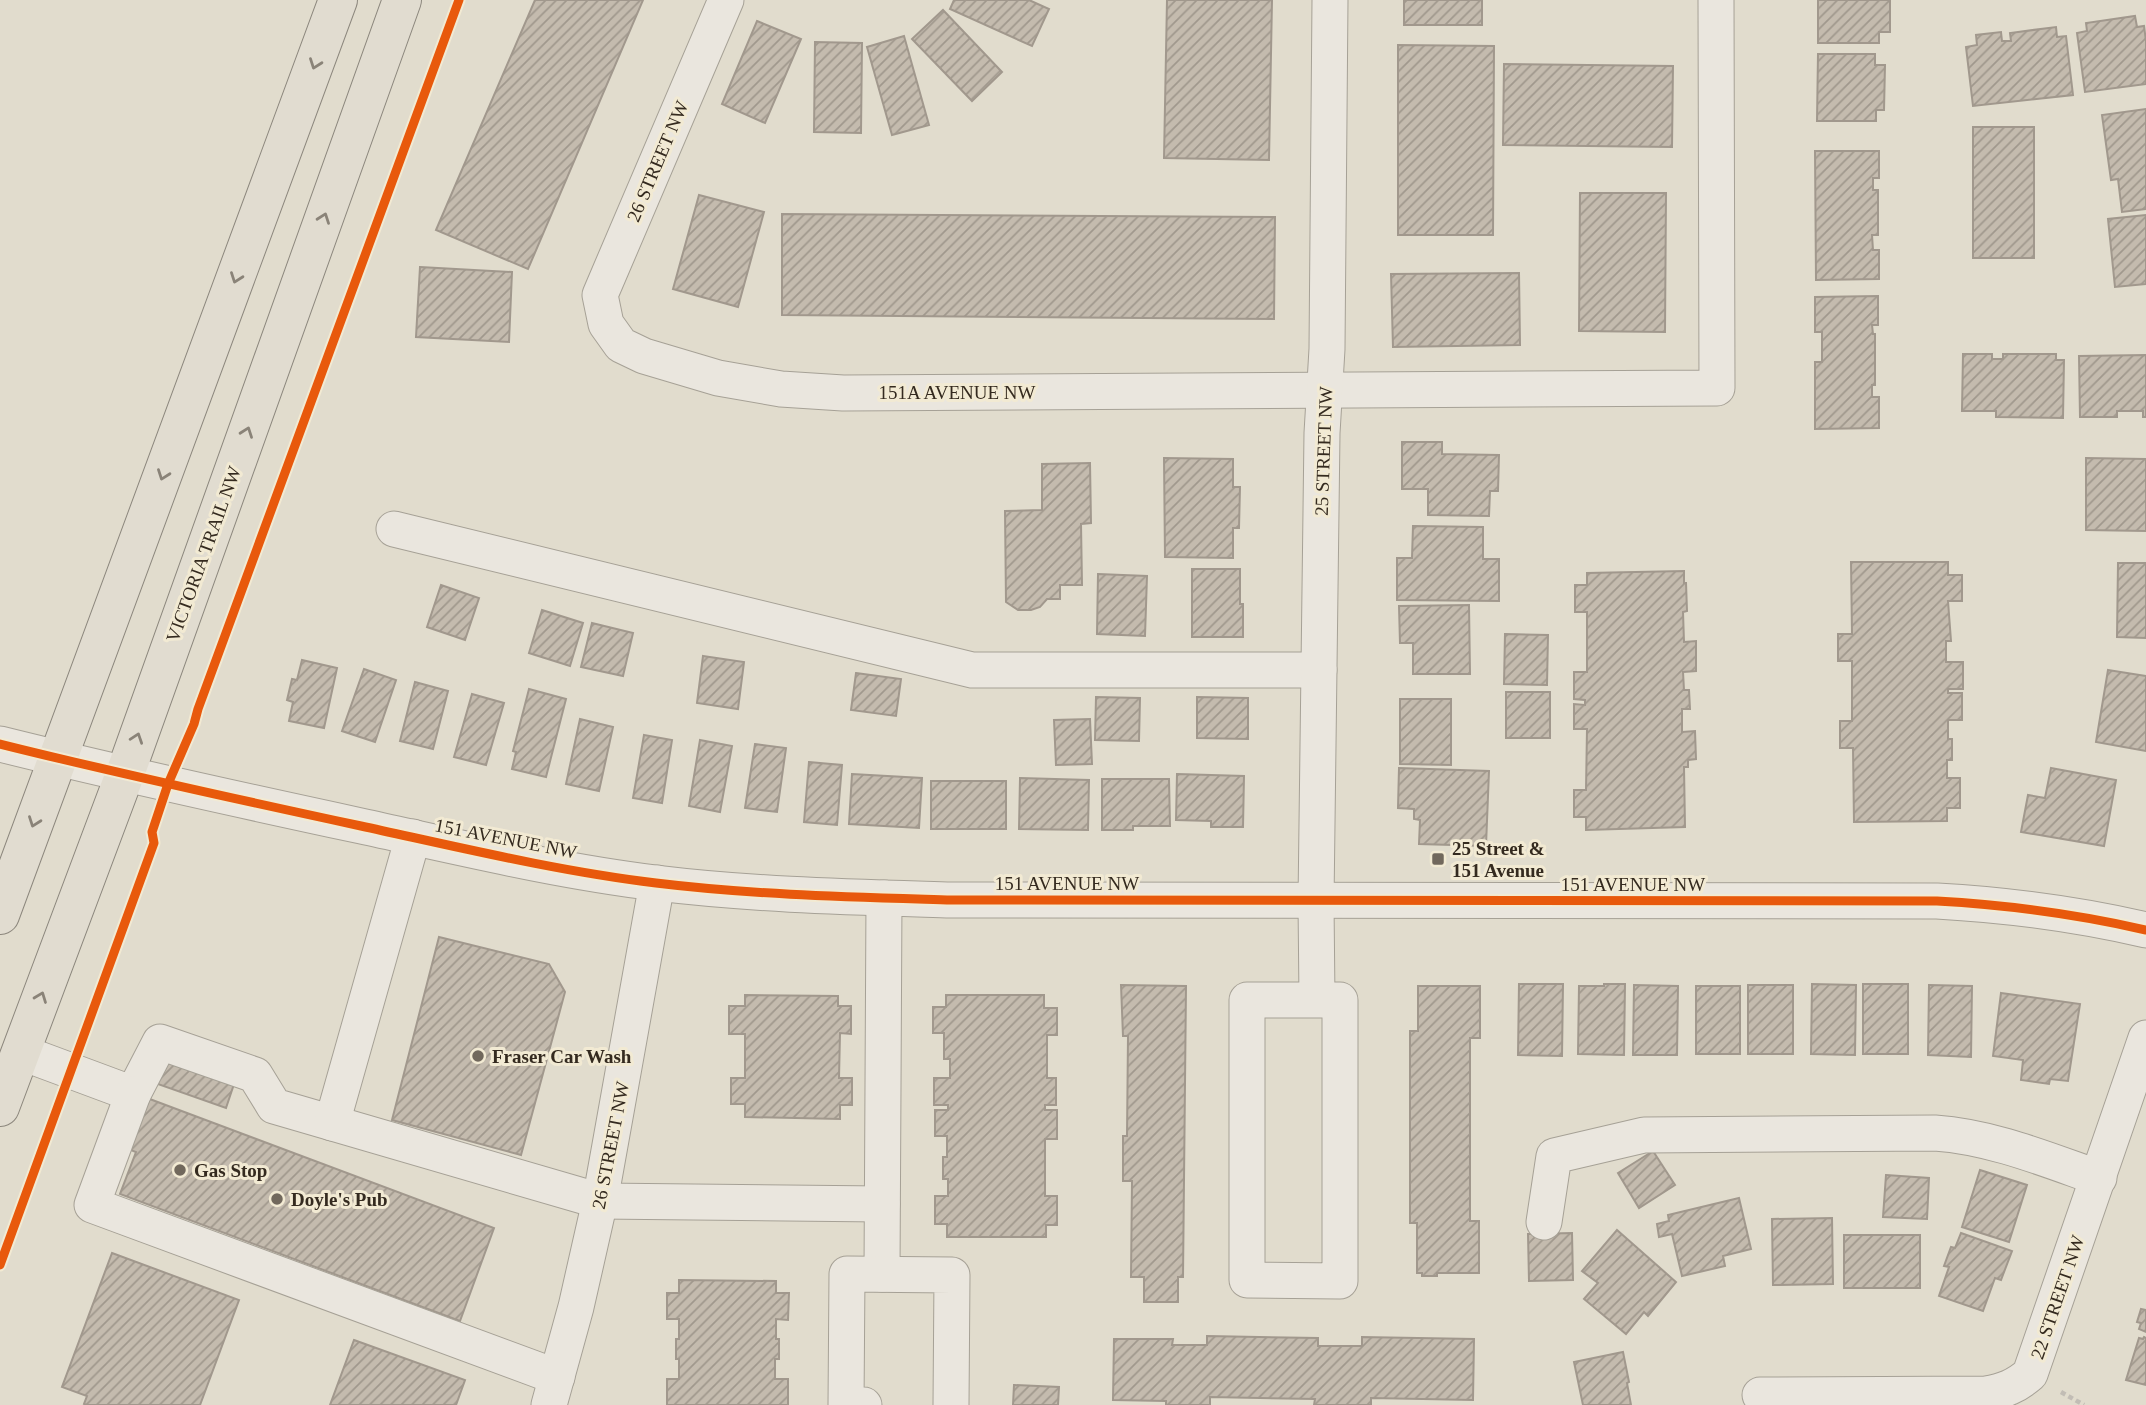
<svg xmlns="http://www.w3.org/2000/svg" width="2146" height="1405" viewBox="0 0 2146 1405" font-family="Georgia,serif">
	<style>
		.building { fill: url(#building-hatch); stroke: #a1988d; stroke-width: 2 }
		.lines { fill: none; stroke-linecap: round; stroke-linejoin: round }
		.minor-casing { stroke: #a6a196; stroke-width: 37 }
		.major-casing { stroke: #8c877d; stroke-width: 40 }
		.path { stroke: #c2bdb5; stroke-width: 4.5; stroke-dasharray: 5 3.5; stroke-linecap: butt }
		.minor { stroke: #eae6de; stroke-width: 35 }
		.major { stroke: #e1dcd0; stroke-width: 38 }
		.cycleway-casing { stroke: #f2ead3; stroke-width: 13 }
		.cycleway { stroke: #e8590c; stroke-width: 9 }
		.oneway { stroke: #8a8378 }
		.poi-dot { fill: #71685c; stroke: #f2ead3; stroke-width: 2.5 }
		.labels { text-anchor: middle; stroke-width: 6; stroke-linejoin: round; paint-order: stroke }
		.street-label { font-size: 19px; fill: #342a1f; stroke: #f2ead3 }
		.poi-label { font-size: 19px; font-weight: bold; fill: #342a1f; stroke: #f2ead3; text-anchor: start }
	</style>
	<defs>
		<pattern id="building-hatch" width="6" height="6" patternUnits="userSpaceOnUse" patternTransform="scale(1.75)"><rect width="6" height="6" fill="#c4bbae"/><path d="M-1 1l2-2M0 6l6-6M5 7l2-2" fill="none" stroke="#a0988d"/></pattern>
	</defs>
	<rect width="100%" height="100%" fill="#e1dccd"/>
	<!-- building -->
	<g class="building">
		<path d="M535 0H643L528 269 436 230Z"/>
		<path d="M954 0H1029L1049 9 1032 46 950 9Z"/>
		<path d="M1167 0H1272L1269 160 1164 158Z"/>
		<rect x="1404" y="0" width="78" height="25"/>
		<path d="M1818 0H1890V32H1879V43H1818Z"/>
		<path d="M943 10 1002 72 972 101 912 39Z"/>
		<path d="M2135 16 2137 27 2144 26 2146 41V84L2085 92 2077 33 2087 31 2086 23Z"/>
		<path d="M757 21 801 39 765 123 722 104Z"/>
		<path d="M2056 27 2057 37 2066 36 2073 95 1973 106 1966 47 1977 45 1976 35 2001 32 2002 41H2011L2010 33Z"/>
		<path d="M904 36 929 125 892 135 867 47Z"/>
		<path d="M815 42 862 43 861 133 814 132Z"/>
		<path d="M1398 45 1494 46 1493 235H1398Z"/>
		<path d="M1818 54H1875V65H1885L1884 110H1876V121H1817Z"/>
		<path d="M1504 64 1673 66 1672 147 1503 145Z"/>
		<path d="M2146 109V209L2122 212 2118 179 2111 180 2102 115Z"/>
		<rect x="1973" y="127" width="61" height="131"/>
		<path d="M1815 151H1879V178H1873V190H1878V235H1872L1873 250H1879V279L1816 280Z"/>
		<path d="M1580 193H1666L1665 332 1579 331Z"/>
		<path d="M699 195 764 212 738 307 673 289Z"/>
		<path d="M782 214 1275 217 1274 319 782 315Z"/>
		<path d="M2146 215V284L2115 287 2108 219Z"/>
		<path d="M420 267 512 272 509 342 416 337Z"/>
		<path d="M1519 273 1520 345 1393 347 1391 274Z"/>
		<path d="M1878 296V325H1872L1873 334H1875V385H1872V397H1879V428L1815 429V362H1822V332H1815V297Z"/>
		<path d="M1963 354H1992V359H2003V354H2056V360H2064L2063 418 1996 417V411H1962Z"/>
		<path d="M2146 355V417H2143V411H2117V417H2080L2079 356Z"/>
		<path d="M1402 442H1442V454L1499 455 1498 491H1490L1489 516 1428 515V489H1402Z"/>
		<path d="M1164 458 1233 459V487H1240L1239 528H1233V558L1165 557Z"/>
		<path d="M2086 458 2146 459V531L2086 530Z"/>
		<path d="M1090 463 1091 523 1081 524 1082 585H1060V599H1047L1040 607 1031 610H1018L1006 602 1005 511 1042 510V464Z"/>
		<path d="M1413 526 1483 527V559H1499V601L1397 600V558H1412Z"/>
		<path d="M1851 562H1948V575H1962V601H1948L1951 641H1946V662H1963V689H1948V693H1962V720H1948V739H1952V760H1947V778H1960V808H1947V821L1854 822 1853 748H1840V721H1852V661H1838V634H1852Z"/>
		<path d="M2118 563H2146V638L2117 637Z"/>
		<path d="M1192 569H1240V604H1243V637H1192Z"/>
		<path d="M1684 571V583H1686L1687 611 1683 612 1684 642 1696 641V671L1683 672 1684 690H1689L1690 709H1682V732L1695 731 1696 759 1688 760V767H1684L1685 827 1586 830V817H1574V790H1586L1587 729H1574V704L1585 705V700L1574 699V672H1587V612H1575V585H1587V573Z"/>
		<path d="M1098 574 1147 576 1145 636 1097 634Z"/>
		<path d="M441 585 479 598 465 640 427 627Z"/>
		<path d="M1469 605 1470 674H1413V643H1400L1399 606Z"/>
		<path d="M542 610 583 623 570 666 529 653Z"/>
		<path d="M592 623 633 633 623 676 581 667Z"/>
		<path d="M1505 634 1548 635 1547 685 1504 684Z"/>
		<path d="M703 656 744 662 738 709 697 703Z"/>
		<path d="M302 660 337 668 324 728 289 721 293 702 287 700 292 679 297 680Z"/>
		<path d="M364 669 396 680 375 742 342 731Z"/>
		<path d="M2108 670 2146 676V751L2096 742Z"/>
		<path d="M856 673 901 679 896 716 851 710Z"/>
		<path d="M415 682 448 691 433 749 400 741Z"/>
		<path d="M529 689 566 699 546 777 512 769 516 752 513 751Z"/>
		<rect x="1506" y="692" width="44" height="46"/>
		<path d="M472 694 504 703 486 765 454 757Z"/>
		<path d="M1096 697 1140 698 1139 741 1095 740Z"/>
		<path d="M1197 697 1248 698V739L1197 738Z"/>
		<path d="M1400 699H1451V765L1400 764Z"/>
		<path d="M580 719 613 727 599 791 566 784Z"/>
		<path d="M1090 719 1092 764 1056 765 1054 720Z"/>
		<path d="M644 735 672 740 662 803 633 798Z"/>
		<path d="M700 740 732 746 720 812 689 806Z"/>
		<path d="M755 744 786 748 777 812 745 808Z"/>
		<path d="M809 762 842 765 837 825 804 822Z"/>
		<path d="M1399 768 1489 771 1486 846 1419 844 1420 820 1414 819V809L1398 808Z"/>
		<path d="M2051 768 2116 780 2104 846 2021 832 2028 795 2045 798Z"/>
		<path d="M852 774 922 778 919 828 849 824Z"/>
		<path d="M1177 774 1244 776 1243 827H1211V821L1176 820Z"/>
		<path d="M1020 778 1089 780 1088 830 1019 829Z"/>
		<path d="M1102 779H1169L1170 826H1133V830H1102Z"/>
		<rect x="931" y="781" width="75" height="48"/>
		<path d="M439 937 549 964 565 992 521 1155 392 1120Z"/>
		<path d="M1519 984H1563L1562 1056 1518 1055Z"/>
		<path d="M1604 984H1625L1624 1055 1578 1054 1579 986H1604Z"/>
		<path d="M1812 984 1856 985 1855 1055 1811 1054Z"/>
		<rect x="1863" y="984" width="45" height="70"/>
		<path d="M1121 985 1186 986 1183 1277H1178V1302H1144V1277H1131L1132 1181H1123V1136H1127L1128 1036H1123Z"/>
		<path d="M1634 985 1678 986 1677 1055H1633Z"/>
		<rect x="1748" y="985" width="45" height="69"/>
		<path d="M1929 985 1972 986 1971 1057 1928 1055Z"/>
		<path d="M1418 986H1480V1038H1470V1221H1479V1273H1437V1276H1422V1273H1417V1223H1410V1031H1418Z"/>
		<rect x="1696" y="986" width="44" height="68"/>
		<path d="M2001 993 2080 1004 2068 1081 2050 1079 2049 1084 2021 1080 2023 1060 1993 1056Z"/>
		<path d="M745 995 838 996V1006H851V1034L840 1033 839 1078H852V1105H840V1119L745 1117V1104H731V1078H745V1034H729V1006H745Z"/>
		<path d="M946 995H1044V1008H1057V1035H1047V1078H1056V1105H1045V1110H1057V1139H1045V1196H1057V1225H1046V1237H947V1224H935V1196H948V1179H943V1157H947V1136H935V1110H948V1105H934V1078H950V1059H944V1033H933V1007H946Z"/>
		<path d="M163 1052 236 1078 226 1108 152 1082Z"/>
		<path d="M147 1098 494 1228 460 1321 120 1194 136 1152 128 1149Z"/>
		<path d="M1653 1151 1675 1185 1639 1208 1618 1173Z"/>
		<path d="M1980 1170 2027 1185 2009 1242 1962 1227Z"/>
		<path d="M1886 1175 1929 1178 1927 1219 1883 1217Z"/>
		<path d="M1739 1198 1751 1249 1723 1256 1725 1266 1682 1276 1672 1234 1659 1237 1657 1224 1669 1221 1668 1215Z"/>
		<path d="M1832 1218 1833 1284 1773 1285 1772 1219Z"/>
		<path d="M1617 1230 1676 1282 1648 1316 1644 1312 1626 1334 1584 1299 1598 1283 1582 1271Z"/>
		<path d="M1572 1233 1573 1280 1529 1281 1528 1234Z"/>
		<path d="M1961 1233 2012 1251 2001 1280 1995 1278 1983 1311 1939 1296 1949 1267 1944 1266 1951 1247 1955 1248Z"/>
		<rect x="1844" y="1235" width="76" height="53"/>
		<path d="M112 1253 239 1300 200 1405H87L84 1404 87 1396 62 1387Z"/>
		<path d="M679 1280 776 1281V1293H789L788 1320 776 1319V1339H779V1359H775V1379H788V1405H667V1379H679V1359H676V1339H679V1319H667V1293H679Z"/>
		<path d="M2141 1309 2146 1310V1332L2139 1329 2141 1323 2137 1322Z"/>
		<path d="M1207 1336 1318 1338V1346H1362V1337L1474 1339 1473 1400 1371 1398V1405H1314L1315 1399 1210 1397V1405H1166V1401L1113 1400 1114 1339H1173L1172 1345H1207Z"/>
		<path d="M2144 1337 2146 1338V1385L2126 1380 2139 1338 2143 1339Z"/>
		<path d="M354 1340 465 1380 456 1405H330Z"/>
		<path d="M1623 1352 1629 1382 1627 1383 1631 1405H1583L1574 1362Z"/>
		<path d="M1014 1385 1059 1387 1058 1405H1013Z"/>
	</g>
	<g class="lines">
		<!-- minor casing -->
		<g class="minor-casing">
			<g id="minor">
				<path d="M726 0 600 295 606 324 621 345 644 356 718 378 781 389 843 393 1717 388 1716 0"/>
				<path d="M394 529 972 670H1319"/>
				<path d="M0 744C120 774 240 800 361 826 458 847 557 871 656 883 754 895 853 897 952 900L1937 901C2008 905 2077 914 2146 930"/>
				<path d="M1317 1000H1247V1280L1340 1281V1000H1317L1316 902 1322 433 1327 349 1330 0"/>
				<path d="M20 1052 133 1094 160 1042 255 1075 274 1106 600 1201 882 1204"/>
				<path d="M133 1094 92 1205 557 1377"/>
				<path d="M332 1123 413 837"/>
				<path d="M1544 1222 1554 1156 1644 1135 1935 1133C1992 1137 2045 1159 2099 1178"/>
				<path d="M882 1274 884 898"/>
				<path d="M1760 1395 1986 1394C2004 1391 2016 1386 2030 1374L2146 1038"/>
				<path d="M549 1405 576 1307 600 1201 657 883"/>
				<path d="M864 1405H846L847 1274 952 1275 951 1405"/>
			</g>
		</g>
		<!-- major casing -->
		<g class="major-casing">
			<g id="major">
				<path d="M0 915 338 0"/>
				<path d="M0 1107 125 774 402 0"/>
			</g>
		</g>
		<!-- path -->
		<path class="path" d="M2061 1392 2084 1405"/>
		<!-- minor -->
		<use href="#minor" class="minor"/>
		<!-- major -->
		<use href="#major" class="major"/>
		<!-- cycleway casing -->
		<g class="cycleway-casing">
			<g id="cycleway">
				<path d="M0 744C120 774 240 800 361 826 458 847 557 871 656 883 754 895 853 897 952 900L1937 901C2008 905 2077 914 2146 930"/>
				<path d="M0 1265 154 843 152 832 168 784 194 724 198 709 459 0"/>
			</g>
		</g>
		<!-- cycleway -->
		<use href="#cycleway" class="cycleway"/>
	</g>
	<!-- one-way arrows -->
	<defs><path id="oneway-chevron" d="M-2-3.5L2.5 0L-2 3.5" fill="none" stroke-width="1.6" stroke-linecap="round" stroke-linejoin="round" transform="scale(1.75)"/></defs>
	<g class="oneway">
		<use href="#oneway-chevron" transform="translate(315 64) rotate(110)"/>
		<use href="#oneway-chevron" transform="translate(324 218) rotate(-70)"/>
		<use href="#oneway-chevron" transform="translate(236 278) rotate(110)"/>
		<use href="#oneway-chevron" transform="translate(247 432) rotate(-70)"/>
		<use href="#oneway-chevron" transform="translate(163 475) rotate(110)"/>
		<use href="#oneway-chevron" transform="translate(137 738) rotate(-71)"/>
		<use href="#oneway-chevron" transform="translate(34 822) rotate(110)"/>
		<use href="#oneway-chevron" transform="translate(41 997) rotate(-69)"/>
	</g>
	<!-- markers -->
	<g class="poi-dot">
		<rect x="1431" y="852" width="14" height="14" rx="3.5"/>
		<circle cx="478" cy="1056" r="7"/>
		<circle cx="180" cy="1170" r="7"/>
		<circle cx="277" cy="1199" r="7"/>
	</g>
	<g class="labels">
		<!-- street labels -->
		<g class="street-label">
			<text transform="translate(657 161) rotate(-67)" y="7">26 STREET NW</text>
			<text x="957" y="399">151A AVENUE NW</text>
			<text transform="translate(1323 451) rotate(-88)" y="7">25 STREET NW</text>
			<text transform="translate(203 554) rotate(-70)" y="7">VICTORIA TRAIL NW</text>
			<text transform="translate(506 838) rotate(11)" y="7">151 AVENUE NW</text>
			<text x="1067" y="890">151 AVENUE NW</text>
			<text x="1633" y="891">151 AVENUE NW</text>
			<text transform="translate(610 1145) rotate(-79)" y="7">26 STREET NW</text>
			<text transform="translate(2057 1297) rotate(-71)" y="7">22 STREET NW</text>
		</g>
		<!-- poi labels -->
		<g class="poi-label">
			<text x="1452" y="855">25 Street &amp;<tspan x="1452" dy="22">151 Avenue</tspan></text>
			<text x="492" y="1063">Fraser Car Wash</text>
			<text x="194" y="1177">Gas Stop</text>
			<text x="291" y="1206">Doyle's Pub</text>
		</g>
	</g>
</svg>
